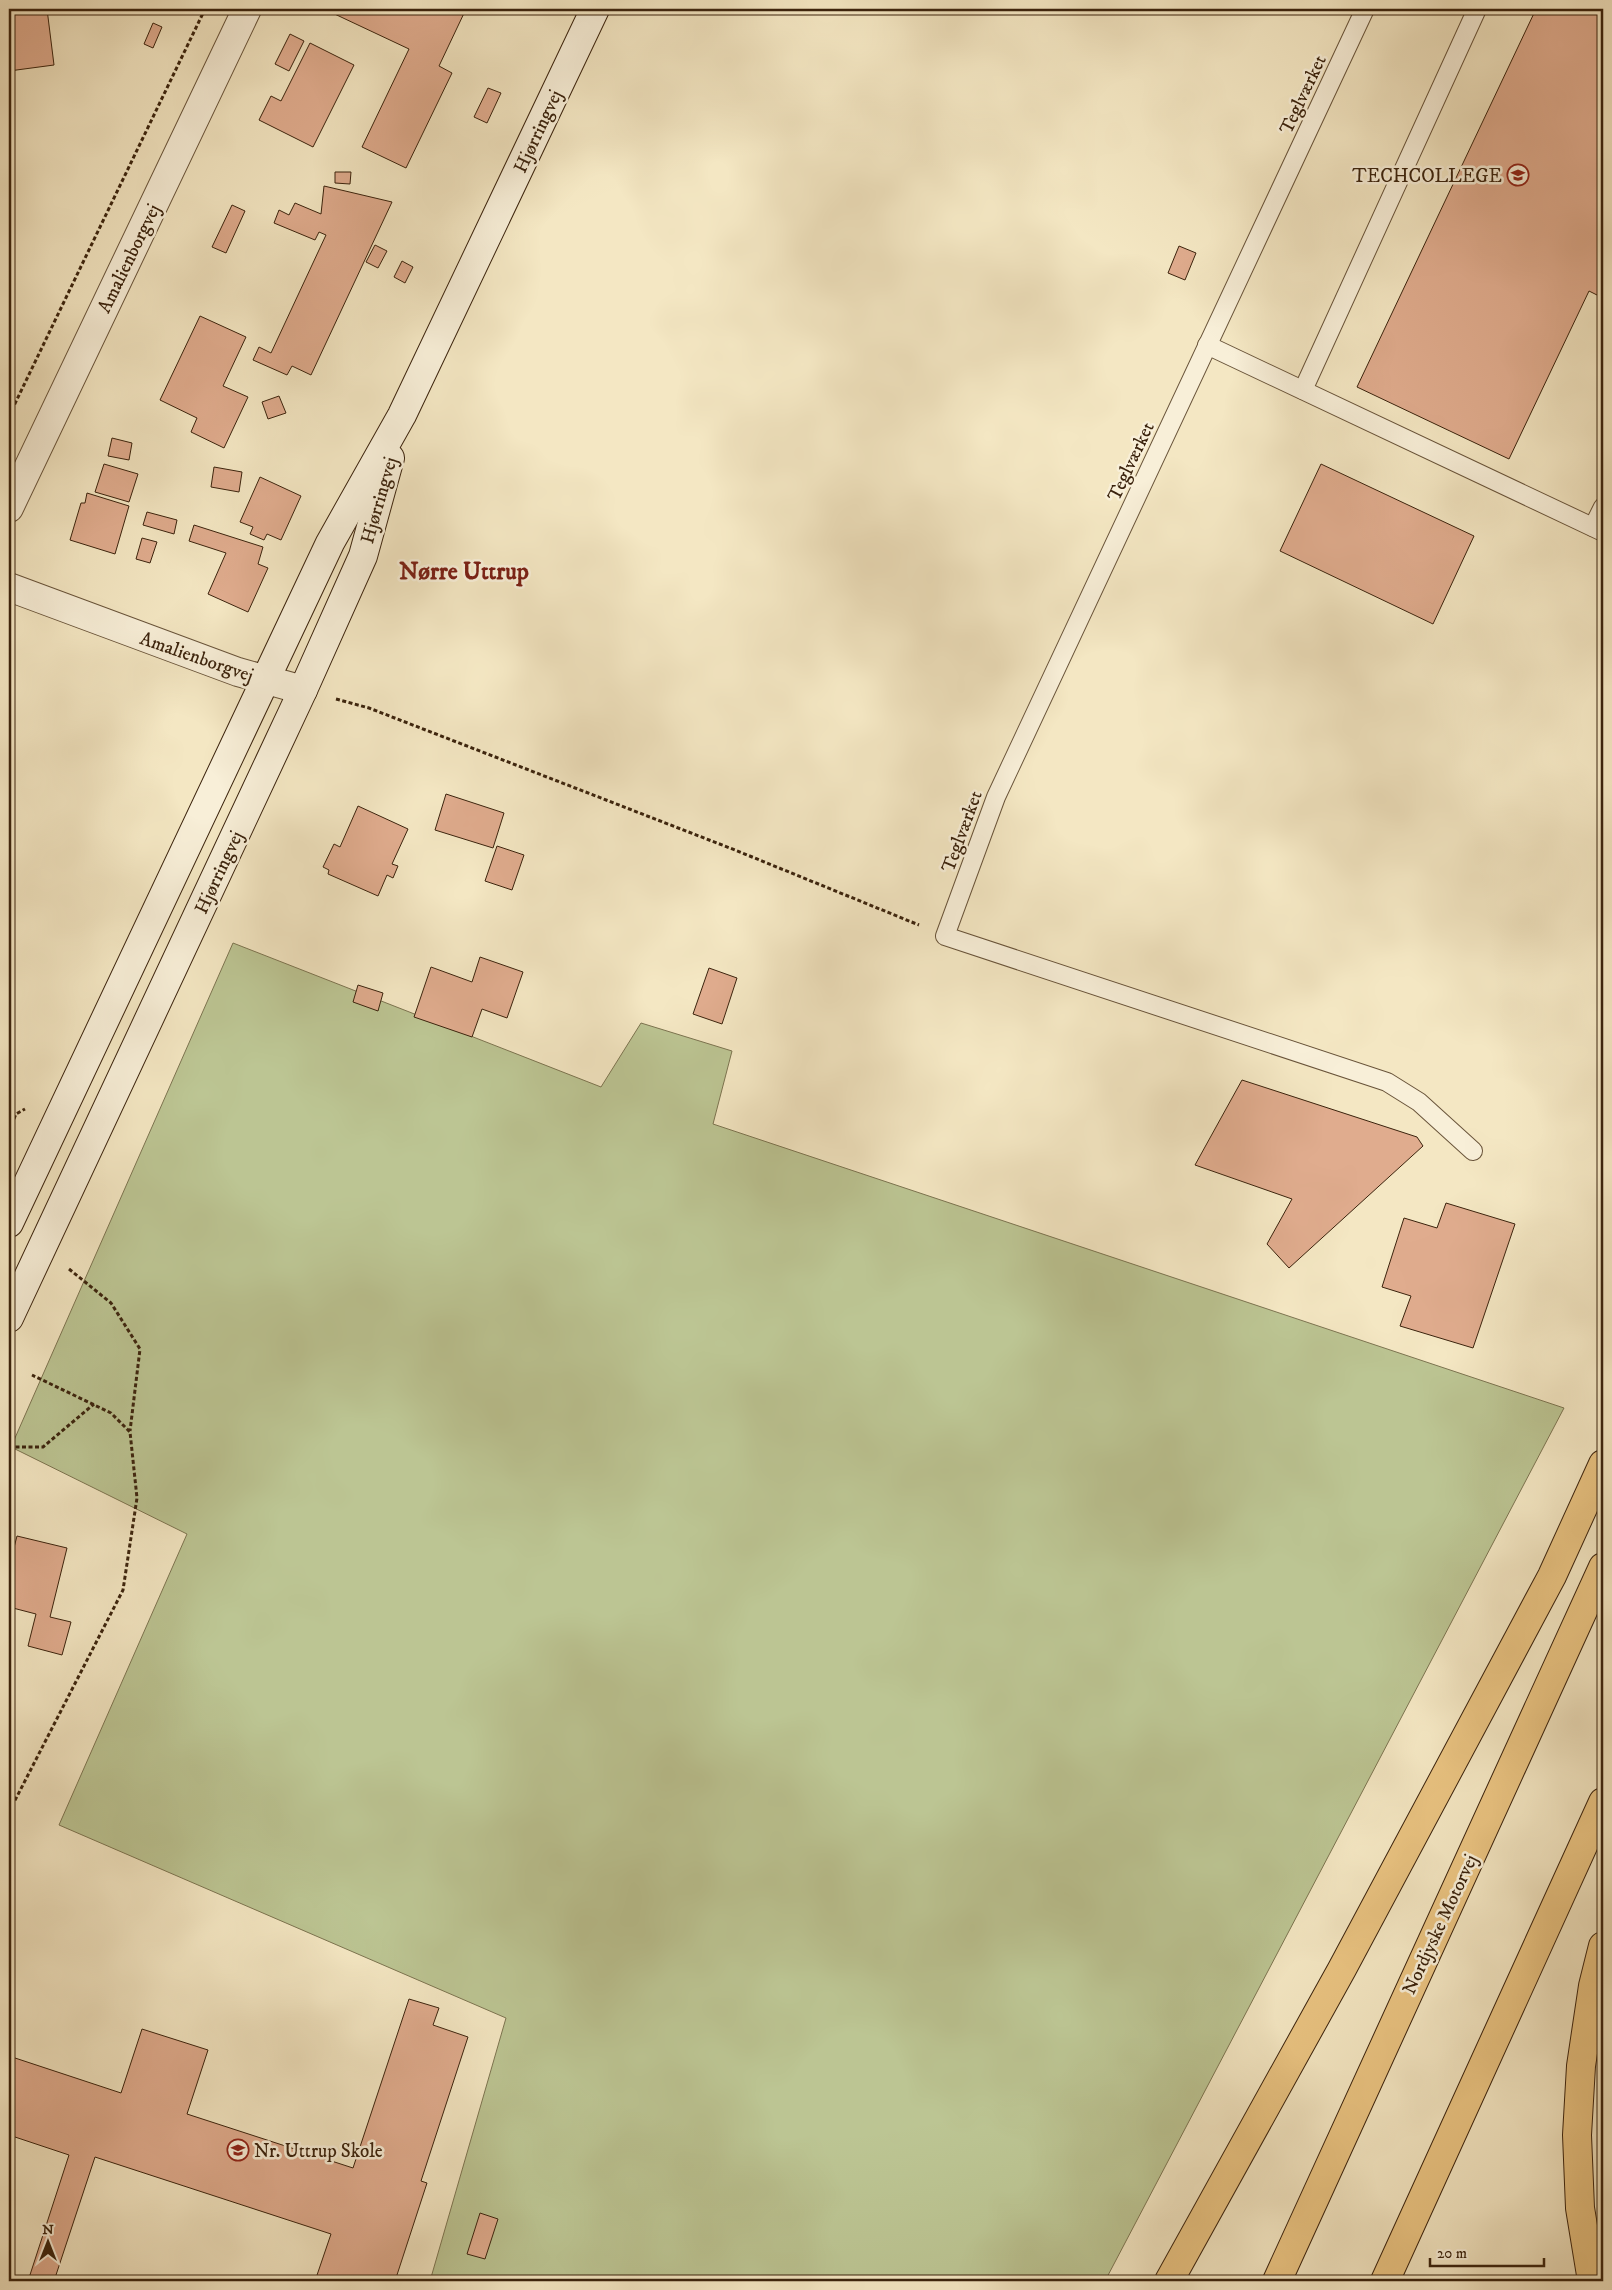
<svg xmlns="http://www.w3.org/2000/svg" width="1612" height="2290" viewBox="0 0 1612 2290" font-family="'IM FELL DW Pica',serif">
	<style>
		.green { fill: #bcc593; stroke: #7c7450 }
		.building { fill: #e0ac8e; stroke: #3b230d }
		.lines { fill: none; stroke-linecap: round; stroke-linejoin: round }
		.lane-casing { stroke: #69543a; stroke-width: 20 }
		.street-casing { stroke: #69543a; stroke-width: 30 }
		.secondary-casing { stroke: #3b230d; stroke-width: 30 }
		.highway-casing { stroke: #3b230d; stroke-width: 30 }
		.path { stroke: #3b230d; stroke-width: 3; stroke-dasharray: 4 2.5; stroke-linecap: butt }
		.lane { stroke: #f8efd8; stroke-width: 18 }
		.street { stroke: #f8efd8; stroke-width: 28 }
		.secondary { stroke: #f8efd8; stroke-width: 28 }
		.highway { stroke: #eac482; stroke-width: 28 }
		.labels { text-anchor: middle; stroke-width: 5; stroke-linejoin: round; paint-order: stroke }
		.street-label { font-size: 19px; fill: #3b230d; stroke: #f8efd8 }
		.poi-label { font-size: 19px; fill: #3b230d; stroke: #f8efd8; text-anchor: end }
		.district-label { font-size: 24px; font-weight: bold; fill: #7a1f14; stroke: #f8efd8 }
	</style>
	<rect width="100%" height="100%" fill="#f4e7c3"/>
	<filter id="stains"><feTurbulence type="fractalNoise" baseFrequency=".004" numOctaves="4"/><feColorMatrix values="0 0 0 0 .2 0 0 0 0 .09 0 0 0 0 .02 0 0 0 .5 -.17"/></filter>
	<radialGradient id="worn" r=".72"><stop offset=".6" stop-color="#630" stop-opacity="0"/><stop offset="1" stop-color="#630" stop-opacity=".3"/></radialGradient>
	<!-- green -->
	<path class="green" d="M233 943 601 1087 641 1023 732 1051 713 1124 1564 1408 1105 2281H430L506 2018 59 1825 187 1534 11 1447Z"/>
	<!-- building -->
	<g class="building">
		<path d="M9 9H47L54 65 9 71Z"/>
		<path d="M324 9H466L439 66 452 73 406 168 362 147 409 49Z"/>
		<path d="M1536 9H1603V298L1589 291 1509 459 1357 387Z"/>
		<path d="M153 23 162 27 153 48 144 44Z"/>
		<path d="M290 34 304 41 289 71 275 64Z"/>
		<path d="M310 43 354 65 313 147 259 120 271 96 281 101Z"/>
		<path d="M488 88 501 93 487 123 474 117Z"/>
		<path d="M335 172H351L350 184 335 183Z"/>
		<path d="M324 186 392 202 311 375 292 366 287 375 253 360 259 347 271 353 326 235 319 232 315 240 274 223 279 210 289 215 295 203 321 214Z"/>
		<path d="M232 205 245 211 226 253 212 247Z"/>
		<path d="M375 245 387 251 378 268 366 262Z"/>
		<path d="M1179 246 1196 253 1185 280 1168 273Z"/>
		<path d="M402 261 413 267 405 283 394 277Z"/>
		<path d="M200 316 246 337 223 386 248 397 224 448 191 432 197 418 160 400Z"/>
		<path d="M279 396 286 413 268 419 262 402Z"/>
		<path d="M112 438 132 443 129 460 108 456Z"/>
		<path d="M104 464 138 474 129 502 95 492Z"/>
		<path d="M1321 464 1474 536 1433 624 1280 551Z"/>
		<path d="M214 467 242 472 239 492 211 487Z"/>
		<path d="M260 477 301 496 281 540 267 534 264 540 250 534 253 527 240 522Z"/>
		<path d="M87 493 129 506 115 554 70 540 81 503H85Z"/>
		<path d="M147 512 177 520 174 534 143 525Z"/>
		<path d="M194 525 263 547 258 564 268 568 248 612 208 594 226 553 189 541Z"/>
		<path d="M142 538 157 542 150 563 136 559Z"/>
		<path d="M446 794 504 813 493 848 435 830Z"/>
		<path d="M358 806 408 829 392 864 398 866 393 878 387 875 378 896 328 874 329 870 323 867 334 844 340 847Z"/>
		<path d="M497 846 524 855 512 890 485 881Z"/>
		<path d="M480 957 523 972 507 1018 482 1009 472 1037 414 1017 431 967 472 982Z"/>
		<path d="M709 968 737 978 722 1024 693 1014Z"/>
		<path d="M358 985 383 993 378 1011 353 1002Z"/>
		<path d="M1242 1080 1417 1137 1423 1146 1289 1268 1267 1244 1292 1199 1195 1165Z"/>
		<path d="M1446 1203 1515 1224 1473 1348 1400 1326 1411 1296 1382 1287 1404 1218 1437 1228Z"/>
		<path d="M17 1536 67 1548 50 1617 71 1622 62 1655 28 1646 36 1614 9 1607V1567Z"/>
		<path d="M409 1999 439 2008 433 2025 468 2037 421 2181 427 2183 395 2281H315L331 2234 95 2157 54 2281H28L69 2155 9 2135V2056L121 2093 142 2029 208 2050 187 2114 353 2168Z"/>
		<path d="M480 2213 498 2219 485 2259 467 2254Z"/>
	</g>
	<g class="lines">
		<!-- lane casing -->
		<g class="lane-casing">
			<g id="lane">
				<path d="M1365 9 996 797 945 936 1387 1082 1419 1102 1473 1151"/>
				<path d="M1207 345 1603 532"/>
				<path d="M1303 390 1477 9"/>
				<path d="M1593 527 1603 507"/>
			</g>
		</g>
		<!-- street casing -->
		<g class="street-casing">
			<g id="street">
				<path d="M9 508 247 9"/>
				<path d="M9 587 238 672 303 690"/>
			</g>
		</g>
		<!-- secondary casing -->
		<g class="secondary-casing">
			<g id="secondary">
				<path d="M9 1223 330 543 402 415 595 9"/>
				<path d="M9 1318 303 690 363 556 390 458"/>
			</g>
		</g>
		<!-- highway casing -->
		<g class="highway-casing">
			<g id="highway">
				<path d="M1169 2281 1342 1969 1552 1576 1603 1464"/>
				<path d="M1277 2281 1603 1567"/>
				<path d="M1385 2281 1603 1802"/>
				<path d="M1592 2281 1580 2208 1577 2135 1581 2066 1593 1986 1603 1946"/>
			</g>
		</g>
		<!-- path -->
		<g class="path">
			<path d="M9 416 205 9"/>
			<path d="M336 699 369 708 735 850 919 925"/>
			<path d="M9 1131 16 1114 25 1109"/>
			<path d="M69 1269 111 1303 140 1349 130 1431"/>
			<path d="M9 1447H43L94 1404"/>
			<path d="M9 1812 123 1590 137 1498 130 1432 111 1413 32 1375"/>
		</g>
		<!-- lane -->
		<use href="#lane" class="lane"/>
		<!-- street -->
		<use href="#street" class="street"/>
		<!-- secondary -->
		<use href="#secondary" class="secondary"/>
		<!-- highway -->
		<use href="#highway" class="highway"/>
	</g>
	<!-- icons -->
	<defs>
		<g id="school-ring" transform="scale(1.125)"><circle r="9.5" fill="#f8efd8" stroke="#8f2418" stroke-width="1.5"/><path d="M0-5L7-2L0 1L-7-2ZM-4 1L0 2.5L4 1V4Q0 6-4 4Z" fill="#8f2418"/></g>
	</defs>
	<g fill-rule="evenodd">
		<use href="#school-ring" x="1518" y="175"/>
		<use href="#school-ring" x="238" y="2150"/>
	</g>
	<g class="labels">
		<!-- street labels -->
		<g class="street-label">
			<text transform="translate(1302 94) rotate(-65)" y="7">Teglværket</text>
			<text transform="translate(537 131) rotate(-65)" y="7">Hjørringvej</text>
			<text transform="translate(128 258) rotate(-64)" y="7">Amalienborgvej</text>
			<text transform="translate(1130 461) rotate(-65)" y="7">Teglværket</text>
			<text transform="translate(378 500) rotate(-74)" y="7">Hjørringvej</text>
			<text transform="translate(197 656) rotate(19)" y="7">Amalienborgvej</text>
			<text transform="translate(961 831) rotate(-70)" y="7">Teglværket</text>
			<text transform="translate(218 872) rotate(-65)" y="7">Hjørringvej</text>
			<text transform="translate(1439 1924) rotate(-65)" y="7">Nordjyske Motorvej</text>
		</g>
		<!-- poi labels -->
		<g class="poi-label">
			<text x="1502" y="182">TECHCOLLEGE</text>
			<text x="254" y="2157" text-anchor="start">Nr. Uttrup Skole</text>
		</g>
		<!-- district labels -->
		<g class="district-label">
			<text x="464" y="579">Nørre Uttrup</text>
		</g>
	</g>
	<!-- margin -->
	<rect width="1612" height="2290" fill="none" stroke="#f4e7c3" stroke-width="30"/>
	<rect x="10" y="10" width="1592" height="2270" fill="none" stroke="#3b230d" stroke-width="2.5"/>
	<rect x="15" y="15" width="1582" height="2260" fill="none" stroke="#3b230d"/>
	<!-- north arrow -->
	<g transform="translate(48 2242)" stroke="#f8efd8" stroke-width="4" paint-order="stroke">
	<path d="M0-4L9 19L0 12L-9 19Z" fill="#3b230d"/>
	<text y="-8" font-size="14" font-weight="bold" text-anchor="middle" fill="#3b230d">N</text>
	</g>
	<!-- scale -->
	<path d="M1430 2258v8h114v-8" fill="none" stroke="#3b230d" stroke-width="2.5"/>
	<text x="1437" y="2258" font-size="15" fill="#3b230d" stroke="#f8efd8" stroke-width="4" paint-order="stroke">20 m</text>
	<rect width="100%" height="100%" filter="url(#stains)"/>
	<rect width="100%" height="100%" fill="url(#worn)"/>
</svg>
